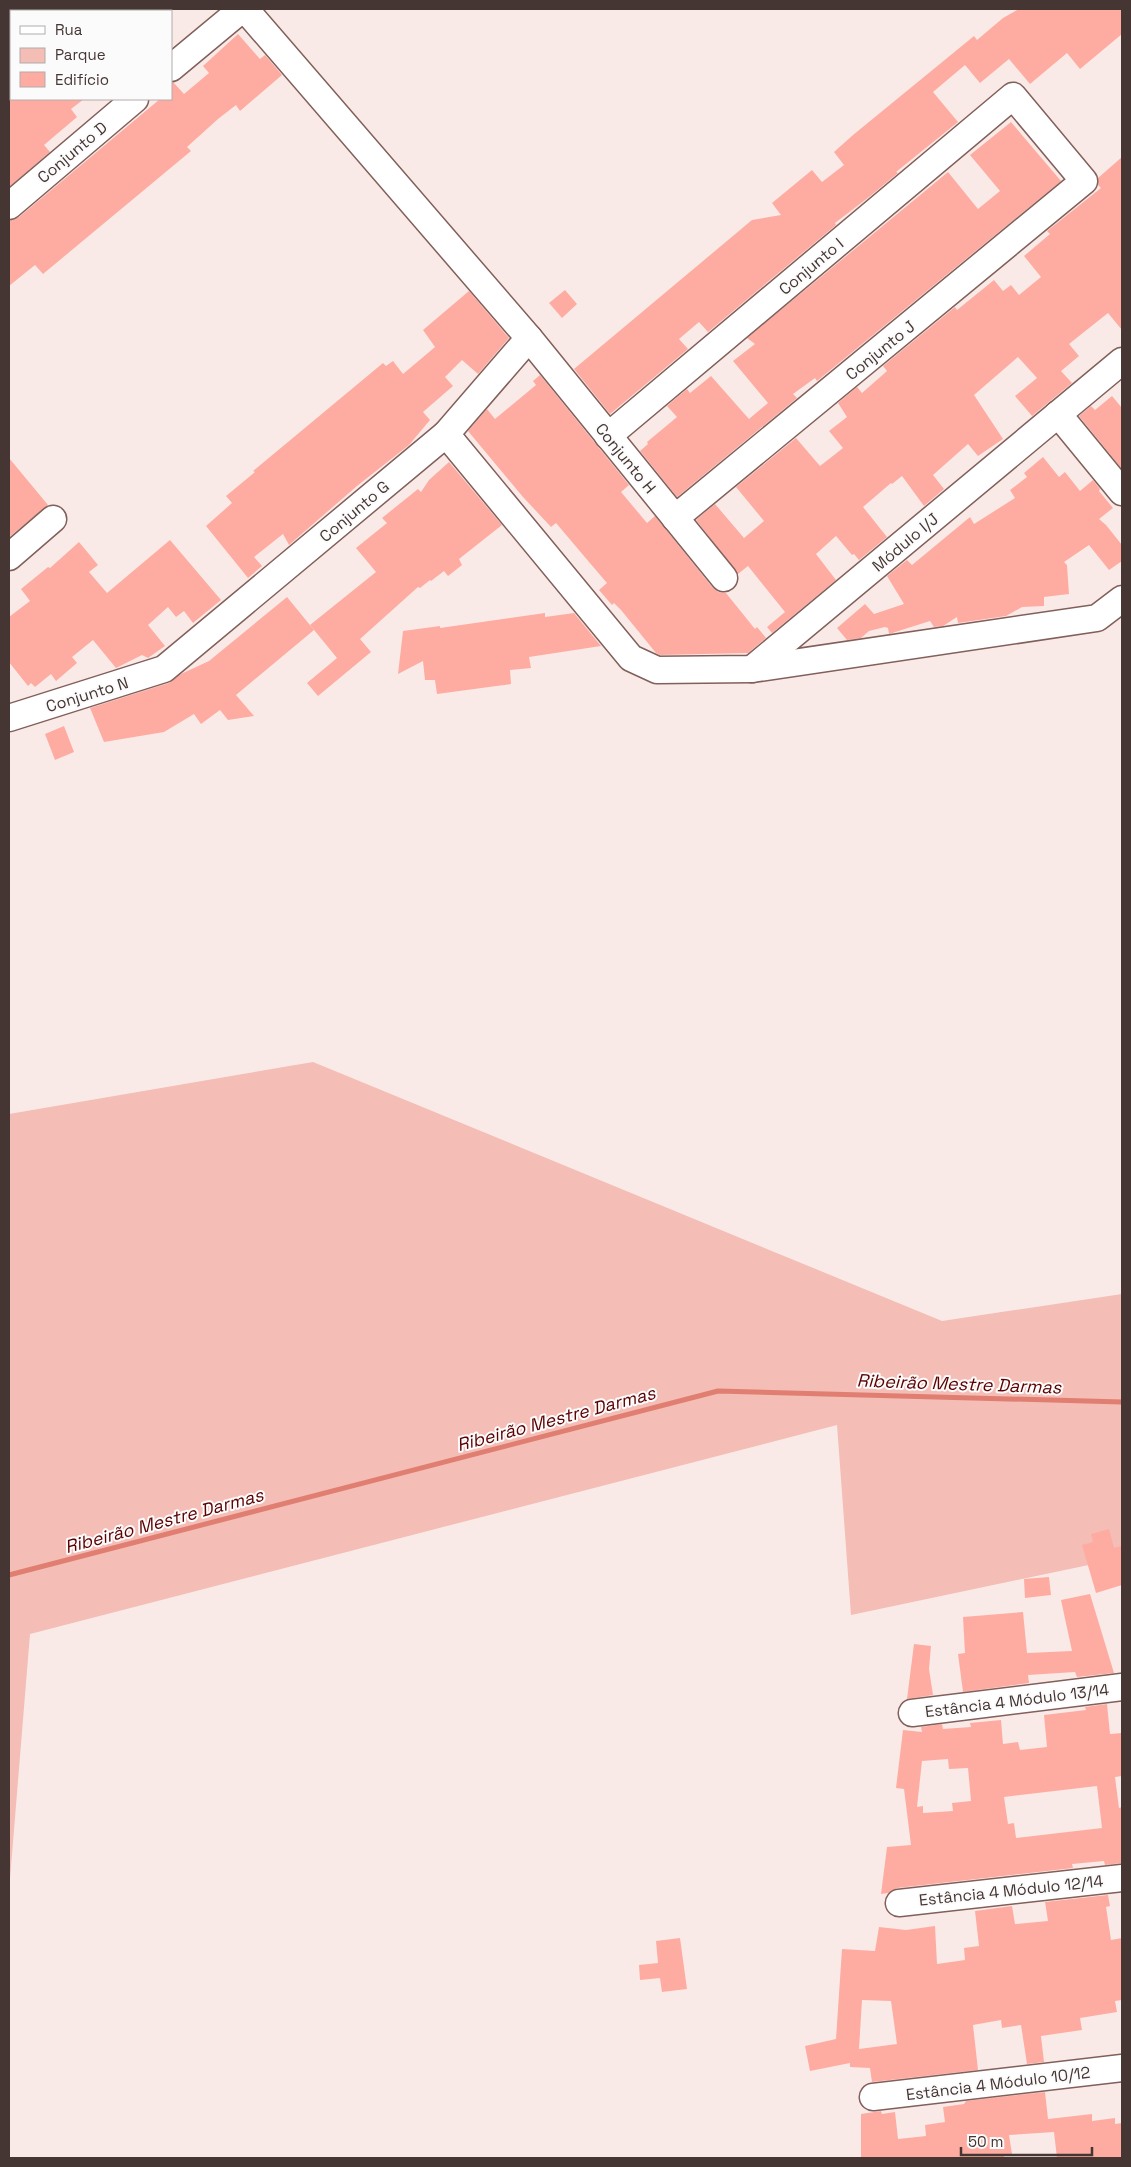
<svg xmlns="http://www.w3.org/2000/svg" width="1131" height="2167" viewBox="0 0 1131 2167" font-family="'Space Grotesk',sans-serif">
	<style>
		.green { fill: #f4bdb5 }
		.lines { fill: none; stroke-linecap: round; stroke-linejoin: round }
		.stream { stroke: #e07e72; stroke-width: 5 }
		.building { fill: #feaca1; fill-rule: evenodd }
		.minor-casing { stroke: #815f5a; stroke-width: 29 }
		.minor { stroke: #fff; stroke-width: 26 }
		.labels { text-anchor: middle; stroke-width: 4; stroke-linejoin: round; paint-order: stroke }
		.street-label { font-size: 16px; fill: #453533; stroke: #fbfbfb }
		.water-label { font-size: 18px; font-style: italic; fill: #5d0002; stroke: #fbfbfb }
	</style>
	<rect width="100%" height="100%" fill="#faeae7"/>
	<!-- green -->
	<path class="green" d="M313 1062 942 1321 1122 1294V1558L851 1615 837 1425 30 1634 9 1891V1114Z"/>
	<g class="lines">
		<!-- stream -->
		<path class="stream" d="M9 1575 718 1391 1122 1402"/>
	</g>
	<!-- building -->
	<g class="building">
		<path d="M1019 9H1122V34L1080 69 1067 53 1030 84 1009 59 980 83 965 65 933 92 958 122 896 172 898 173 869 197 835 223 836 225 708 332 699 322 679 339 688 349 610 414 574 369 752 220 781 215 772 203 812 170 822 182 844 165 834 152 853 135 974 36 977 40 1003 18Z"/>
		<path d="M238 34 260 59 265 55 282 75 240 111 236 105 218 119 187 147 191 151 43 274 35 265 9 286V221L19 217 160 99H171V83H174L184 94 209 73 203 66Z"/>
		<path d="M9 99H84L71 109 77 117 44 145 50 152 9 187Z"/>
		<path d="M1011 122 1061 181 817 381 815 378 793 394 797 398 677 497 640 451 648 444 647 442 677 417 667 406 687 389 690 393 711 376 749 419 768 403 733 361 755 344 747 338 948 172 978 209 1000 191 970 155Z"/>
		<path d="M1122 157V330L1108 313 1069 344 1079 356 1061 371 1072 383 1032 416 1015 396 1037 378 1018 357 974 395 1003 439 978 456 968 444 933 475 944 489 924 506 902 476 892 484 891 483 863 507 887 537 859 560 854 554 852 555 836 536 816 554 836 580 772 633 767 627 785 612 748 566 738 574 696 520 715 504 744 538 764 521 736 487 796 438 820 466 843 448 829 431 847 417 838 403 857 387 862 393 887 371 883 366 955 307 957 310 994 280 1003 291 1011 285 1019 295 1041 277 1024 256 1050 234 1047 231 1101 188 1098 185V178Z"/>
		<path d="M565 290 577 304 562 318 549 303Z"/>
		<path d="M469 291 509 338 478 374 462 360 445 377 453 386 423 412 430 420 409 445 357 486 289 545 283 534 254 557 262 566 248 578 206 526 232 503 226 496 255 472 253 471 383 363 386 366 393 361 403 374 435 347 423 330Z"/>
		<path d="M540 375 629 485 621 492 647 523 655 516 712 587 718 592 726 593 755 629 757 627 766 638 748 653 660 655 656 653 621 610 614 603 612 605 599 590 607 583 589 562 556 523 551 527 523 497 468 431 487 409 495 419 536 385 533 381Z"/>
		<path d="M1112 396 1122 408V469L1079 416 1091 406 1095 410Z"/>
		<path d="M1043 457 1059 477 1065 472 1080 491 1093 480 1100 489 1099 491 1113 508 1099 519 1106 525 1122 545V561L1109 570 1089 545 1064 562 1067 565 1069 594 1044 597V606L1022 607 1006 616 958 623 957 617 943 626 934 627 930 621 889 634 888 628 885 627 869 631 861 638 847 640 837 628 865 604 874 614 904 604 887 576 907 560 912 565 970 517 974 524 1015 498 1010 490 1027 477 1024 473Z"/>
		<path d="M9 458 48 505 9 537Z"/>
		<path d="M449 462 502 525 459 559 462 565 448 576 444 571 431 581 430 580 420 588 418 587 360 639 371 652 318 696 307 683 337 658 310 625 376 572 356 548 387 523 382 518 418 489 421 492 429 480Z"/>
		<path d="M170 540 221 600 193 623 184 611 176 617 168 607 148 625 165 646 148 658 142 655 116 668 93 640 72 657 77 663 56 681 51 674 35 687 31 683 28 686 9 662V617L30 601 21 589 48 567 50 568 79 542 98 565 89 572 107 593Z"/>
		<path d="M287 597 314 630 236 695 254 716 228 720 220 710 201 724 194 714 164 732 104 742 90 708 169 683 181 674 209 661Z"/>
		<path d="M545 613V617L574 613 601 646 529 657 531 668 510 670 511 684 489 687 437 694 435 680H425L423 661 398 674 403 631 440 626V628Z"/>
		<path d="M64 726 74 752 55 760 45 734Z"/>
		<path d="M1109 1529 1114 1548 1122 1546V1585L1096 1593 1082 1545 1093 1542 1091 1534Z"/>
		<path d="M1049 1577 1051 1595 1025 1598 1024 1579Z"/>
		<path d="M1090 1594 1114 1673 1077 1677 1075 1672 1028 1675 1029 1683 963 1692 958 1654 965 1653 963 1617 1023 1612 1027 1653 1072 1651 1061 1600Z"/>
		<path d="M914 1644 931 1646 929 1669 933 1695 907 1699Z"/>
		<path d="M1107 1704 1110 1734 1122 1733V1776L1115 1777 1119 1808 1122 1807V1863L1105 1865 1104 1861 1072 1864 1073 1868 897 1888 888 1893 881 1894 887 1847 911 1845 904 1789 896 1788 903 1730 922 1732 921 1727 942 1724 943 1729 971 1727 970 1723 1001 1720 1003 1744 1018 1742 1020 1750 1047 1747 1044 1715 1086 1710 1085 1707ZM948 1759 949 1769 968 1768 971 1801 952 1803 953 1811 923 1813V1806L917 1807 922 1761ZM1097 1786 1102 1828 1016 1838 1014 1823 1008 1824 1004 1797Z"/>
		<path d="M1108 1895 1110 1906 1106 1907 1111 1940 1122 1938V2000L1115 2001 1117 2012 1080 2018 1082 2030 1041 2036 1044 2062 1027 2064 1021 2025 1002 2028 1001 2020 973 2025 978 2070 872 2082 870 2068 850 2067V2063L810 2071 805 2046 836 2039 842 1949 875 1951 879 1927 906 1930 935 1926 937 1964 965 1960 964 1948 979 1946 975 1911 1012 1906 1015 1924 1048 1921 1045 1902ZM862 2000 891 2001 897 2044 859 2049Z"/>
		<path d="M680 1938 687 1989 662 1992 660 1978 640 1980 639 1965 658 1963 656 1941Z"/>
		<path d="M1045 2092 1048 2119 1092 2114V2121L1115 2118V2124L1122 2123V2158H1057L1054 2132 1009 2135 1012 2154 1004 2155V2158H861V2114L881 2111 882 2114 895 2112 898 2139 926 2136 925 2125 945 2122 943 2107 964 2104 966 2101Z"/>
	</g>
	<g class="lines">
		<!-- minor casing -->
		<g class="minor-casing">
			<g id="minor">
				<path d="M245 9 529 338 724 578"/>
				<path d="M40 11 43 9"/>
				<path d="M9 37 11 35"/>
				<path d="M171 68 242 9"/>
				<path d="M9 206 135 99"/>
				<path d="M1058 414 1122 492"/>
				<path d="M446 434 631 658 657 670 752 669 1097 618 1122 599"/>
				<path d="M608 436 1013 96 1084 181 675 518"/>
				<path d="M9 557 53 519"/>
				<path d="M752 669 1122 361"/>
				<path d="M9 718 164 669 446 434 529 338"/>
				<path d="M912 1713 1122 1687"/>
				<path d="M899 1903 1122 1878"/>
				<path d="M873 2097 1122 2068"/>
			</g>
		</g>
		<!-- minor -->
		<use href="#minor" class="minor"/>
	</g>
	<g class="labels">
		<!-- street labels -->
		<g class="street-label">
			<text transform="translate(72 152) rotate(-40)" y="6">Conjunto D</text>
			<text transform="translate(811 266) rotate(-40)" y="6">Conjunto I</text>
			<text transform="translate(880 350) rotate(-39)" y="6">Conjunto J</text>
			<text transform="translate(626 458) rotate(51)" y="6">Conjunto H</text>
			<text transform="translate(354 511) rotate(-40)" y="6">Conjunto G</text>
			<text transform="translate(905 542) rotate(-40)" y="6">Módulo I/J</text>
			<text transform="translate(87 694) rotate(-17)" y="6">Conjunto N</text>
			<text transform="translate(1017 1700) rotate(-7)" y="6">Estância 4 Módulo 13/14</text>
			<text transform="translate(1011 1890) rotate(-6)" y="6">Estância 4 Módulo 12/14</text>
			<text transform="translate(998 2083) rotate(-7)" y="6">Estância 4 Módulo 10/12</text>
		</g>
		<!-- water labels -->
		<g class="water-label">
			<text transform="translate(959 1384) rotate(2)" y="6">Ribeirão Mestre Darmas</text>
			<text transform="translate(556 1419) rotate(-15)" y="6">Ribeirão Mestre Darmas</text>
			<text transform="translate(164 1521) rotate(-15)" y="6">Ribeirão Mestre Darmas</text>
		</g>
	</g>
	<!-- border -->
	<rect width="1131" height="2167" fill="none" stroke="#453533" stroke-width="20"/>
	<!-- legend -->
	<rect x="10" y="10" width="162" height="90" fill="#fbfbfb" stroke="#b2acab"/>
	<rect x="20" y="26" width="25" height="8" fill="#ffffff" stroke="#b2acab"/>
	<text x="55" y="35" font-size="15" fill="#453533">Rua</text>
	<rect x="20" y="48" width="25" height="15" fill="#f4bdb5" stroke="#b2acab"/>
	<text x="55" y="60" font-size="15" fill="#453533">Parque</text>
	<rect x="20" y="72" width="25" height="15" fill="#feaca1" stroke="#b2acab"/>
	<text x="55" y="85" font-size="15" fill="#453533">Edifício</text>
	<!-- scale -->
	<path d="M961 2147v8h131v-8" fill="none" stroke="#453533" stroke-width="2.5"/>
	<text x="968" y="2147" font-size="15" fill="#453533" stroke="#fbfbfb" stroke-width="4" paint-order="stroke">50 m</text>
</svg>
